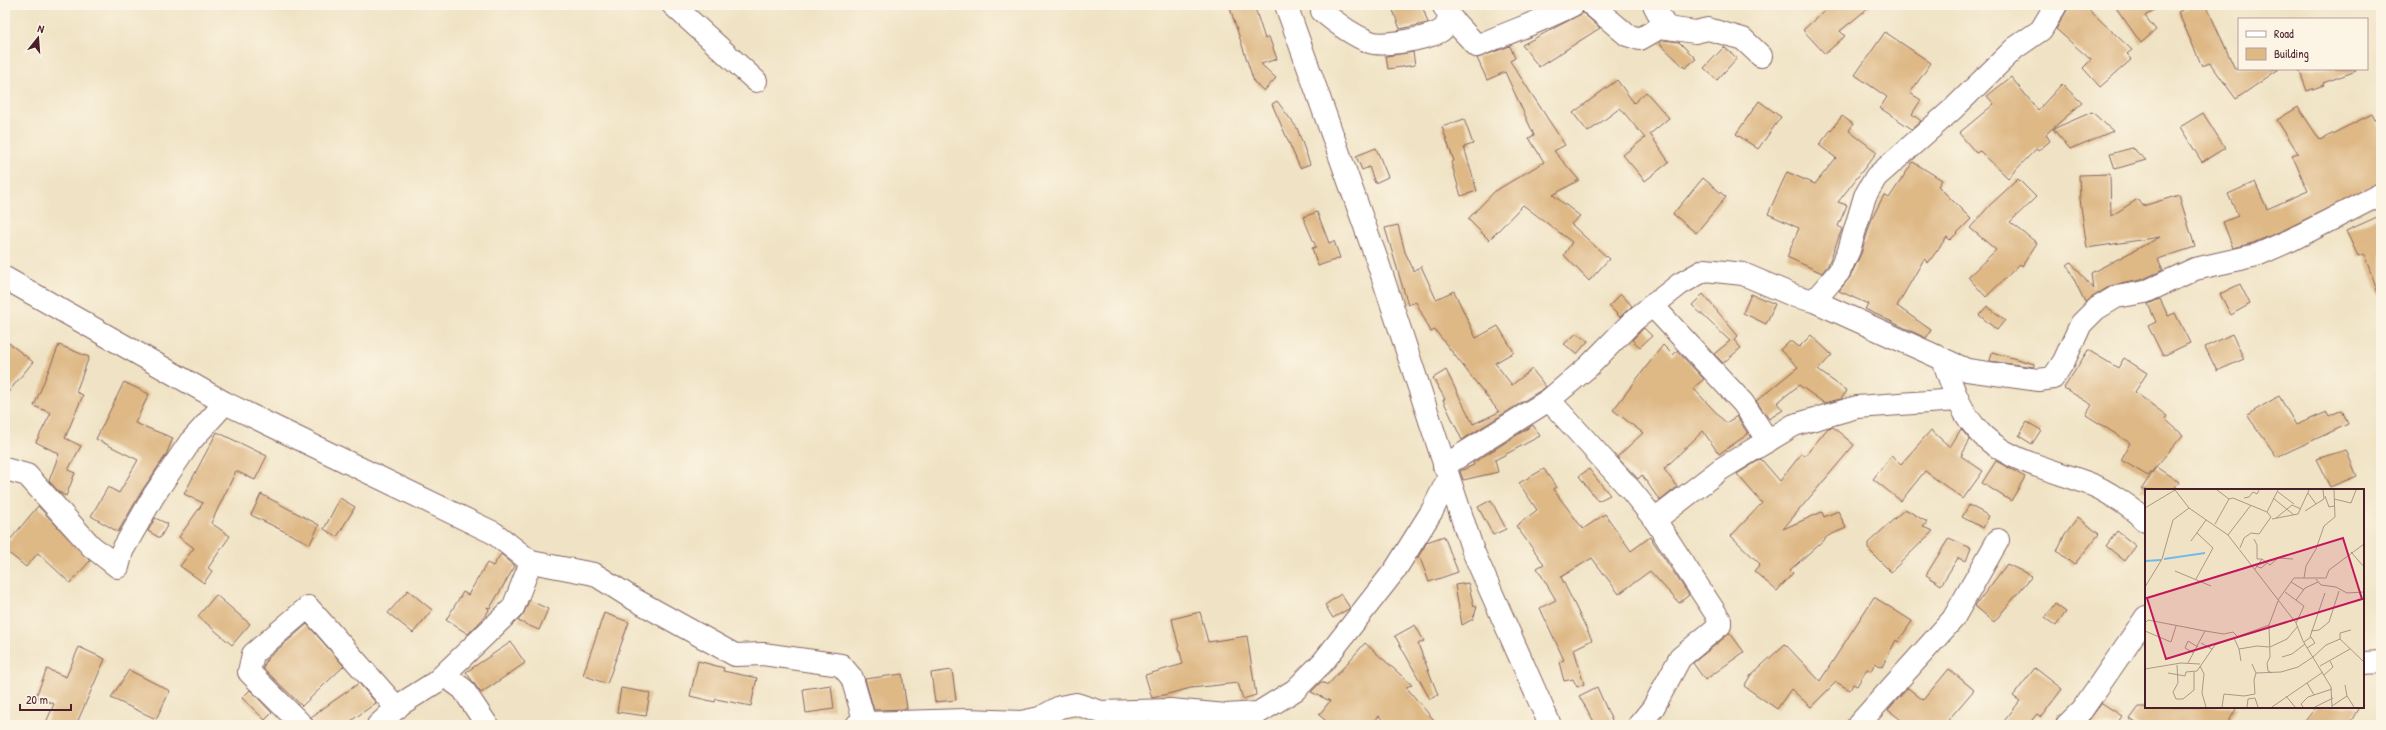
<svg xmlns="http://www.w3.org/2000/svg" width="2386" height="730" viewBox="0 0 2386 730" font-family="'Patrick Hand',sans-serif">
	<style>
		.building { fill: #deb885 }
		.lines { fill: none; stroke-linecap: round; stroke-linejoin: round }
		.minor-casing { stroke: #846461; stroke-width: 24 }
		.minor { stroke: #fff; stroke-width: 22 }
		.inset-river { fill: none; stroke: #73b9ea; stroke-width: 2 }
		.inset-road { fill: none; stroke: #ae9587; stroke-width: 1 }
		.view { fill: #c2185b; fill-opacity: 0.15; stroke: #c2185b; stroke-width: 2 }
		.inset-edge { fill: none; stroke: #4a1f2b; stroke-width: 2 }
	</style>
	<rect width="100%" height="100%" fill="#fcf5e5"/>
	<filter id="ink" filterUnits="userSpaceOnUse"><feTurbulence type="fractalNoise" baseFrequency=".025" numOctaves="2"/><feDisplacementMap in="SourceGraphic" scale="8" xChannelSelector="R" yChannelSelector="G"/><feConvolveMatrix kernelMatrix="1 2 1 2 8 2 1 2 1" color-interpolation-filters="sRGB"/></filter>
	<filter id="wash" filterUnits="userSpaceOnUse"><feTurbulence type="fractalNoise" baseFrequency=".012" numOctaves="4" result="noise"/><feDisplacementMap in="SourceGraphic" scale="16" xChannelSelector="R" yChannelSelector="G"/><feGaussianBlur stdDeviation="0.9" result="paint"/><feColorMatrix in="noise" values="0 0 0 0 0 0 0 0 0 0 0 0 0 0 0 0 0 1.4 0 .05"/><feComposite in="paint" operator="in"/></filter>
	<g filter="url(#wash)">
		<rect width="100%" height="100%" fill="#f0e3c5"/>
		<g id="blocks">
			<!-- building -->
			<g class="building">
				<path d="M1229 5H1254L1265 39 1269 37 1277 59 1261 64 1276 78 1264 91 1254 82Z"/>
				<path d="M1391 5H1422L1428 23 1400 29Z"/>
				<path d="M1831 5H1872L1840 31 1845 36 1825 54 1803 30Z"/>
				<path d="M2070 5H2084L2132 50 2127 54 2132 59 2100 87 2083 68 2091 60 2056 29Z"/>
				<path d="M2114 5H2162L2145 16 2156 30 2141 43Z"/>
				<path d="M2193 5H2206L2235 69H2279L2236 99 2210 63 2202 66 2178 12Z"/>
				<path d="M1583 13 1600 28 1539 67 1522 45Z"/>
				<path d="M1885 32 1931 63 1910 93 1921 100 1912 114 1921 121 1912 129 1880 108 1887 97 1855 75Z"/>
				<path d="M1663 40 1679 42 1696 59 1685 68 1659 43Z"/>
				<path d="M1510 46 1515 58 1510 61 1565 145 1554 151 1579 180 1553 195 1580 216 1571 224 1609 259 1589 281 1564 255 1572 242 1523 205 1489 240 1468 219 1495 191 1544 162 1529 138 1534 135 1505 72 1487 80 1477 58Z"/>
				<path d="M1724 47 1737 58 1717 80 1704 68Z"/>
				<path d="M1413 52 1415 65 1388 69 1386 56Z"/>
				<path d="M2299 69H2355L2356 71 2323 83 2324 85 2307 91Z"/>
				<path d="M2011 77 2038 110 2062 84 2082 103 2046 134 2050 141 2038 151 2036 149 2008 178 1980 151 1976 153 1959 133 1994 104 1987 96Z"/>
				<path d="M1617 80 1634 103 1646 92 1669 118 1650 134 1669 162 1645 181 1623 155 1645 138 1620 108 1588 132 1573 113Z"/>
				<path d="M1277 101 1297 128 1310 164 1300 168 1272 104Z"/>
				<path d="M1759 101 1781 117 1758 149 1736 134Z"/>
				<path d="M2298 107 2320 140 2372 114 2381 132V182L2286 229 2253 243 2233 248 2223 222 2238 216 2228 194 2255 182 2267 209 2308 191 2292 155 2298 153 2277 120Z"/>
				<path d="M2092 112 2113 131 2070 149 2053 129Z"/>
				<path d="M2203 113 2225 148 2202 162 2180 127Z"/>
				<path d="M1842 116 1853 124 1849 131 1877 152 1838 202 1847 205 1838 226 1842 229 1828 265 1822 273 1787 257 1799 228 1768 214 1787 172 1815 184 1836 158 1819 145Z"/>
				<path d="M1464 119 1473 144 1464 147 1477 191 1461 196 1451 162 1454 161 1442 127Z"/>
				<path d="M1376 148 1388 177 1375 183 1369 167 1362 170 1356 156Z"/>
				<path d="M2132 148 2146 160 2115 169 2110 154Z"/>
				<path d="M1913 162 1942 180 1938 186 1971 219 1950 240 1947 237 1928 263 1924 259 1897 306 1931 330 1926 338 1865 309 1868 304 1839 291 1850 277 1861 254 1872 218 1884 195 1889 198Z"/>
				<path d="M2110 174 2111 216 2138 199 2143 206 2179 195 2195 247 2158 259 2163 270 2141 280 2110 286 2085 302 2067 265 2071 262 2093 289 2091 273 2160 237 2087 248 2080 199 2079 175Z"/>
				<path d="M1703 178 1726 197 1696 233 1673 214Z"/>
				<path d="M2018 179 2036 197 2010 222 2037 243 2022 266 2020 264 1986 297 1968 277 1996 250 1970 228 1990 205Z"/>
				<path d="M1317 212 1329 243 1334 241 1340 258 1318 266 1312 248 1316 247 1303 217Z"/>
				<path d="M2377 217 2381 225V296H2379L2364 254 2358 256 2346 231Z"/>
				<path d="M1398 225 1405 252 1414 271 1421 266 1436 299 1454 291 1476 338 1498 326 1514 352 1495 363 1512 385 1532 369 1546 387 1462 440 1443 400 1445 399 1433 378 1446 370 1473 424 1499 412 1435 330 1431 332 1416 302 1408 305 1385 228Z"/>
				<path d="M2240 284 2250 304 2231 315 2220 294Z"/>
				<path d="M1621 294 1632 306 1620 317 1609 306Z"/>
				<path d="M1703 294 1738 336 1734 340 1741 348 1723 363 1714 354 1730 341 1692 305Z"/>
				<path d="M1751 294 1775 304 1766 324 1743 313Z"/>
				<path d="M2160 299 2168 316 2175 313 2190 343 2163 356 2148 326 2156 322 2148 304Z"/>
				<path d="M1987 306 2005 320 1997 330 1979 315Z"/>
				<path d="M1644 328 1652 336 1640 347 1632 340Z"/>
				<path d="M1577 333 1588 341 1577 354 1564 344Z"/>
				<path d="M2232 334 2244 359 2217 371 2205 347Z"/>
				<path d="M1811 335 1832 355 1818 370 1847 391 1841 399 1824 403 1799 385 1777 403 1783 410 1769 419 1756 401 1798 367 1780 350 1788 342H1793L1799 347Z"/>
				<path d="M5 340 33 362 5 396Z"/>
				<path d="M59 345 89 357 76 392 83 395 65 438 81 446 68 470 75 473 66 496 60 493 49 481 59 454 36 442 51 413 34 406Z"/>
				<path d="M1663 345 1673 355 1677 351 1704 379 1693 388 1726 423 1737 416 1748 434 1719 454 1703 431 1664 469 1677 487 1660 501 1642 475 1638 479 1617 457 1643 433 1613 410Z"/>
				<path d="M2088 350 2118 368 2124 358 2147 373 2135 392 2167 416 2165 419 2183 435 2148 476 2121 460 2130 443 2086 415 2092 405 2064 388Z"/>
				<path d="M1992 352 2034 364V367L1990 361Z"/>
				<path d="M124 382 149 394 135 423 173 438 166 455 143 489 118 532 91 516 108 487 119 493 138 460 96 439Z"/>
				<path d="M2279 396 2296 425 2327 412 2329 416 2342 410 2348 424 2277 457 2247 415Z"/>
				<path d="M2027 422 2041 430 2032 444 2019 436Z"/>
				<path d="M1533 425 1540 436 1495 460 1498 472 1463 480 1460 471 1474 465 1473 463Z"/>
				<path d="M1833 427 1854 445 1783 529 1822 512 1824 517 1838 511 1846 528 1828 536 1790 570 1793 573 1777 591 1754 571 1760 564 1731 536 1762 503 1737 474 1761 459 1780 481 1802 453 1805 456 1828 428Z"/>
				<path d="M1961 429 1970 440 1961 456 1983 471 1963 499 1925 471 1901 501 1873 479 1891 456 1901 464 1931 430 1950 447Z"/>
				<path d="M217 432 267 456 255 480 236 471 211 523 230 536 208 568 212 571 204 583 180 566 194 548 179 537 203 503 184 494Z"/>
				<path d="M2346 450 2357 476 2330 487 2316 459Z"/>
				<path d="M1996 461 2025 477 2011 501 1982 483Z"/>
				<path d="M2156 467 2179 482 2173 490H2141Z"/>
				<path d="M1544 469 1556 487 1553 489 1583 529 1605 514 1631 551 1650 537 1689 595 1679 603 1650 571 1619 594 1592 558 1561 577 1592 640 1574 649 1584 684 1577 687 1573 679 1564 681 1559 662 1564 660 1540 608 1556 600 1537 568 1544 564 1516 526 1537 510 1519 483Z"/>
				<path d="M1589 469 1600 483 1610 495 1598 501 1579 476Z"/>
				<path d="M261 494 319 525 310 544 251 515Z"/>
				<path d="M340 498 355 507 337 537 324 529Z"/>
				<path d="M1491 500 1506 529 1493 535 1478 507Z"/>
				<path d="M1969 505 1989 516 1983 528 1962 517Z"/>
				<path d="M38 506 90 561 70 583 38 553 26 567 5 550V546Z"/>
				<path d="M1905 509 1927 522 1923 527 1933 531 1891 572 1868 549V543Z"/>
				<path d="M2078 517 2099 534 2074 565 2057 551 2065 534Z"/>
				<path d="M155 518 168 524 160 538 148 531Z"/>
				<path d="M2117 531 2136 546 2125 561 2106 546Z"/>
				<path d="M1444 536 1458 572 1429 582 1420 558 1417 559 1427 542Z"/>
				<path d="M1949 538 1971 548 1966 561 1958 558 1941 585 1926 575Z"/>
				<path d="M501 554 515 566 490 608 487 607 489 610 483 619 468 634 446 620 463 592 468 595 487 563 493 566Z"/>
				<path d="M2007 564 2032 576 1994 622 1975 606Z"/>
				<path d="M1468 583 1474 606 1477 607 1473 619 1462 625 1455 585Z"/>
				<path d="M408 590 432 610 413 633 388 613Z"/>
				<path d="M1341 594 1350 608 1333 618 1325 605Z"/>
				<path d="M216 595 250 624 232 645 198 616Z"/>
				<path d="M1874 597 1912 621 1898 642 1896 640 1882 667 1875 663 1871 671 1867 669 1857 686 1853 684 1850 690 1836 682 1811 707 1791 689 1777 709 1744 686 1751 675 1785 644 1820 681Z"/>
				<path d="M529 600 548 609 539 630 518 621 524 613Z"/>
				<path d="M2055 604 2066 612 2056 626 2045 618Z"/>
				<path d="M1200 612 1208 642 1247 636 1256 695 1243 699 1238 683 1191 688 1152 698 1145 675 1183 664 1172 619Z"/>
				<path d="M604 613 629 622 607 684 583 675Z"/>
				<path d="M307 624 344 666 302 706 263 668 267 659Z"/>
				<path d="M1415 625 1424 641 1418 644 1438 695 1430 699 1395 636Z"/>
				<path d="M1730 633 1744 652 1705 680 1693 663Z"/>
				<path d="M511 642 525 663 481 693 466 672Z"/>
				<path d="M1365 643 1412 685 1406 687 1438 725H1387L1379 716 1371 725H1331L1319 715 1330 701 1311 692 1321 682 1328 685Z"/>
				<path d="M79 647 105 659 76 725H45L54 704 36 696 47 669 66 677Z"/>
				<path d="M698 661 724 668 723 671 757 678 751 706 716 699 715 702 690 696Z"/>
				<path d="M2035 668 2062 689 2041 717 2037 714 2028 725H2001L2020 701 2013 696Z"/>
				<path d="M1949 669 1974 690 1944 725H1908L1888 710 1908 688 1923 700Z"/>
				<path d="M129 670 170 691 156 719 111 698Z"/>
				<path d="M952 670 956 700 935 702 931 673Z"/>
				<path d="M902 674 907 709 874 710 865 679Z"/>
				<path d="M359 683 376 703 345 725H314L311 717Z"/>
				<path d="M831 685 834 709 806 713 803 689Z"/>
				<path d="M1597 687 1612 721 1608 725H1596L1579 696Z"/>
				<path d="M621 688 650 693 646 716 617 712Z"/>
				<path d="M250 690 272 713 265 720 242 698Z"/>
				<path d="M2102 703 2122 716 2116 725H2085Z"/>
				<path d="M2139 707H2237L2227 725H2139L2130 719Z"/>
				<path d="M2316 707H2359L2349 725H2302Z"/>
			</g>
		</g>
	</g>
	<g filter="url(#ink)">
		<use href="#blocks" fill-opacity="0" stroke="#846461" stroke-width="1"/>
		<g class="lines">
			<!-- minor casing -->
			<g class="minor-casing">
				<g id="minor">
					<path d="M673 5 756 81"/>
					<path d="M1286 5 1378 263 1473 551 1550 725"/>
					<path d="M1443 5 1450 17 1477 46C1509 32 1542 21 1573 5"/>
					<path d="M1592 5 1627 35 1640 39 1661 27 1695 32 1708 29 1743 39 1761 56"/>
					<path d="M1654 5 1664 24 1661 27"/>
					<path d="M1322 11C1337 24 1352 35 1370 42 1383 47 1431 38 1442 30 1446 27 1448 21 1450 17"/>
					<path d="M5 278 225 403 494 533 531 562 594 574 632 598 735 655 763 654 841 665 852 678 865 723"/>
					<path d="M1814 301 1839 272 1849 250 1865 196 1876 177 1953 109 2015 48 2041 30 2056 5"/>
					<path d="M1652 305 1743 403 1768 441"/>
					<path d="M1943 359C1951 383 1958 407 1975 427 2002 461 2052 469 2090 484 2106 490 2134 509 2146 521"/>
					<path d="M1549 400 1630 489 1655 520 1720 620V625L1680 658 1653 708 1639 725"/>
					<path d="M1444 466 1549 400 1589 366 1634 320 1680 284 1705 270 1743 274 1795 296 1814 301 1967 370 2039 380 2053 378 2064 361 2081 324 2096 309 2116 297 2145 292 2195 269 2257 255 2291 240 2381 194"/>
					<path d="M5 469 27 475 91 546 118 567 122 551 154 495 190 442 225 403"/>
					<path d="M1655 520 1721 469 1794 425 1857 407 1957 400"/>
					<path d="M2363 663 2381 662"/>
					<path d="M444 675 463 689 487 725"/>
					<path d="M302 725 249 672 253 654 308 607 397 708"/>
					<path d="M378 725 401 704 436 682 513 608 531 562"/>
					<path d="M857 725 865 723 967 720 1021 722 1040 718 1060 707 1076 704 1101 712 1171 710 1226 715 1258 713 1295 690 1323 662 1395 570 1432 511 1448 479"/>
					<path d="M1858 725 1953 619 1998 540"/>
					<path d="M2067 725 2082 710 2146 617"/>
				</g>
			</g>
			<!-- minor -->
			<use href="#minor" class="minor"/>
		</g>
	</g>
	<!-- overview -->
	<g transform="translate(2145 489)">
		<rect width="219" height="219" fill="#f0e3c5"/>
		<path class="inset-river" d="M19 70 60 64M0 72 16 71"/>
		<path class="inset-road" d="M30 1 44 19 83 46 151 134 158 152 186 198 187 218M72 1 84 10 88 9 122 23 126 28 114 45 106 44 99 49 95 59M133 3 149 15M163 4 171 15M180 7 184 18 189 17M99 9 104 8 108 3 112 5 114 1M128 9 149 26M189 10 206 14 211 1M0 19 30 1M160 22 179 10 178 1M122 23 133 1M131 29 147 16 156 20M127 30 153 25 164 1M70 35 84 10M83 46 106 16M109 50 112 56V70H117L125 76 133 69 148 70M46 52 61 31M206 63 219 78M111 77 116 79 122 74M110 80 117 70M30 82 66 97M159 89 161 77 171 60 179 37 190 28 189 1M51 90 68 59 52 44M171 90 176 96 191 98 202 104 219 103M146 93 159 101M0 98 17 70 28 31 44 19M140 103 159 117 151 134M133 111 149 89H181L184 81 219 55M151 111 160 99 173 93M0 134 3 131 60 142 79 145 88 143 92 147M124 136 125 168 122 174 123 182 127 184M0 142 26 153 31 137M166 142 174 141 184 133 194 102M165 148 180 104M89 149 94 160 112 157 124 158M195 150V144L206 141M159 153 166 148 170 154 162 159M56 154 67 160M125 158 142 150 153 137M94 160 96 172M49 164 40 159 43 152 53 158M137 168 147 165 160 155M43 174 60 142M107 175 111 184 136 183 153 178 168 168 181 156 195 150 219 173M32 176 33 194 28 203 31 210H38L49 201V183M55 177 59 185 57 204 61 218M175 177 205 160M0 180 36 174 55 175M23 184 40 187 41 183 52 182 70 156 124 136 133 112M179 186 188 178 185 172M162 194 169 206M200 196 202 207 209 218M110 205 109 191 111 184M141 207 150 218M187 217 202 207M77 218 79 205 99 207 110 205M102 218 103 210 110 209 113 218M127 218 178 183M158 218 156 215 163 208 187 200M170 218 188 209"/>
		<path class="view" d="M198 49 217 110 21 170 2 109Z"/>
		<rect width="219" height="219" class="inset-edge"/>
	</g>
	<!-- margin -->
	<rect width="2386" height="730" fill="none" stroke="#fcf5e5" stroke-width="20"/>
	<!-- legend -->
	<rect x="2238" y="18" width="130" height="52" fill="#fcf5e5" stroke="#b59f9b"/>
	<rect x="2246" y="31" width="20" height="6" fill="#ffffff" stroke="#b59f9b"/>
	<text x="2274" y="38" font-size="12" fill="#4a1f2b">Road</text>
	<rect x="2246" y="48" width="20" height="12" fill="#deb885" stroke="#b59f9b"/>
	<text x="2274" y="58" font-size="12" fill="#4a1f2b">Building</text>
	<!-- north arrow -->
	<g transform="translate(38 38) rotate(17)" stroke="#fcf5e5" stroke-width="3" paint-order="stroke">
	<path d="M0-3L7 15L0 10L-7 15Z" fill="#4a1f2b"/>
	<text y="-6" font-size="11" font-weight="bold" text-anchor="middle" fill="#4a1f2b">N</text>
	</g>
	<!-- scale -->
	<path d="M20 704v6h51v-6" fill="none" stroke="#4a1f2b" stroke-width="2"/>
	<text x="26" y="704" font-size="12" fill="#4a1f2b" stroke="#fcf5e5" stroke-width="3" paint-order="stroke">20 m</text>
</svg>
